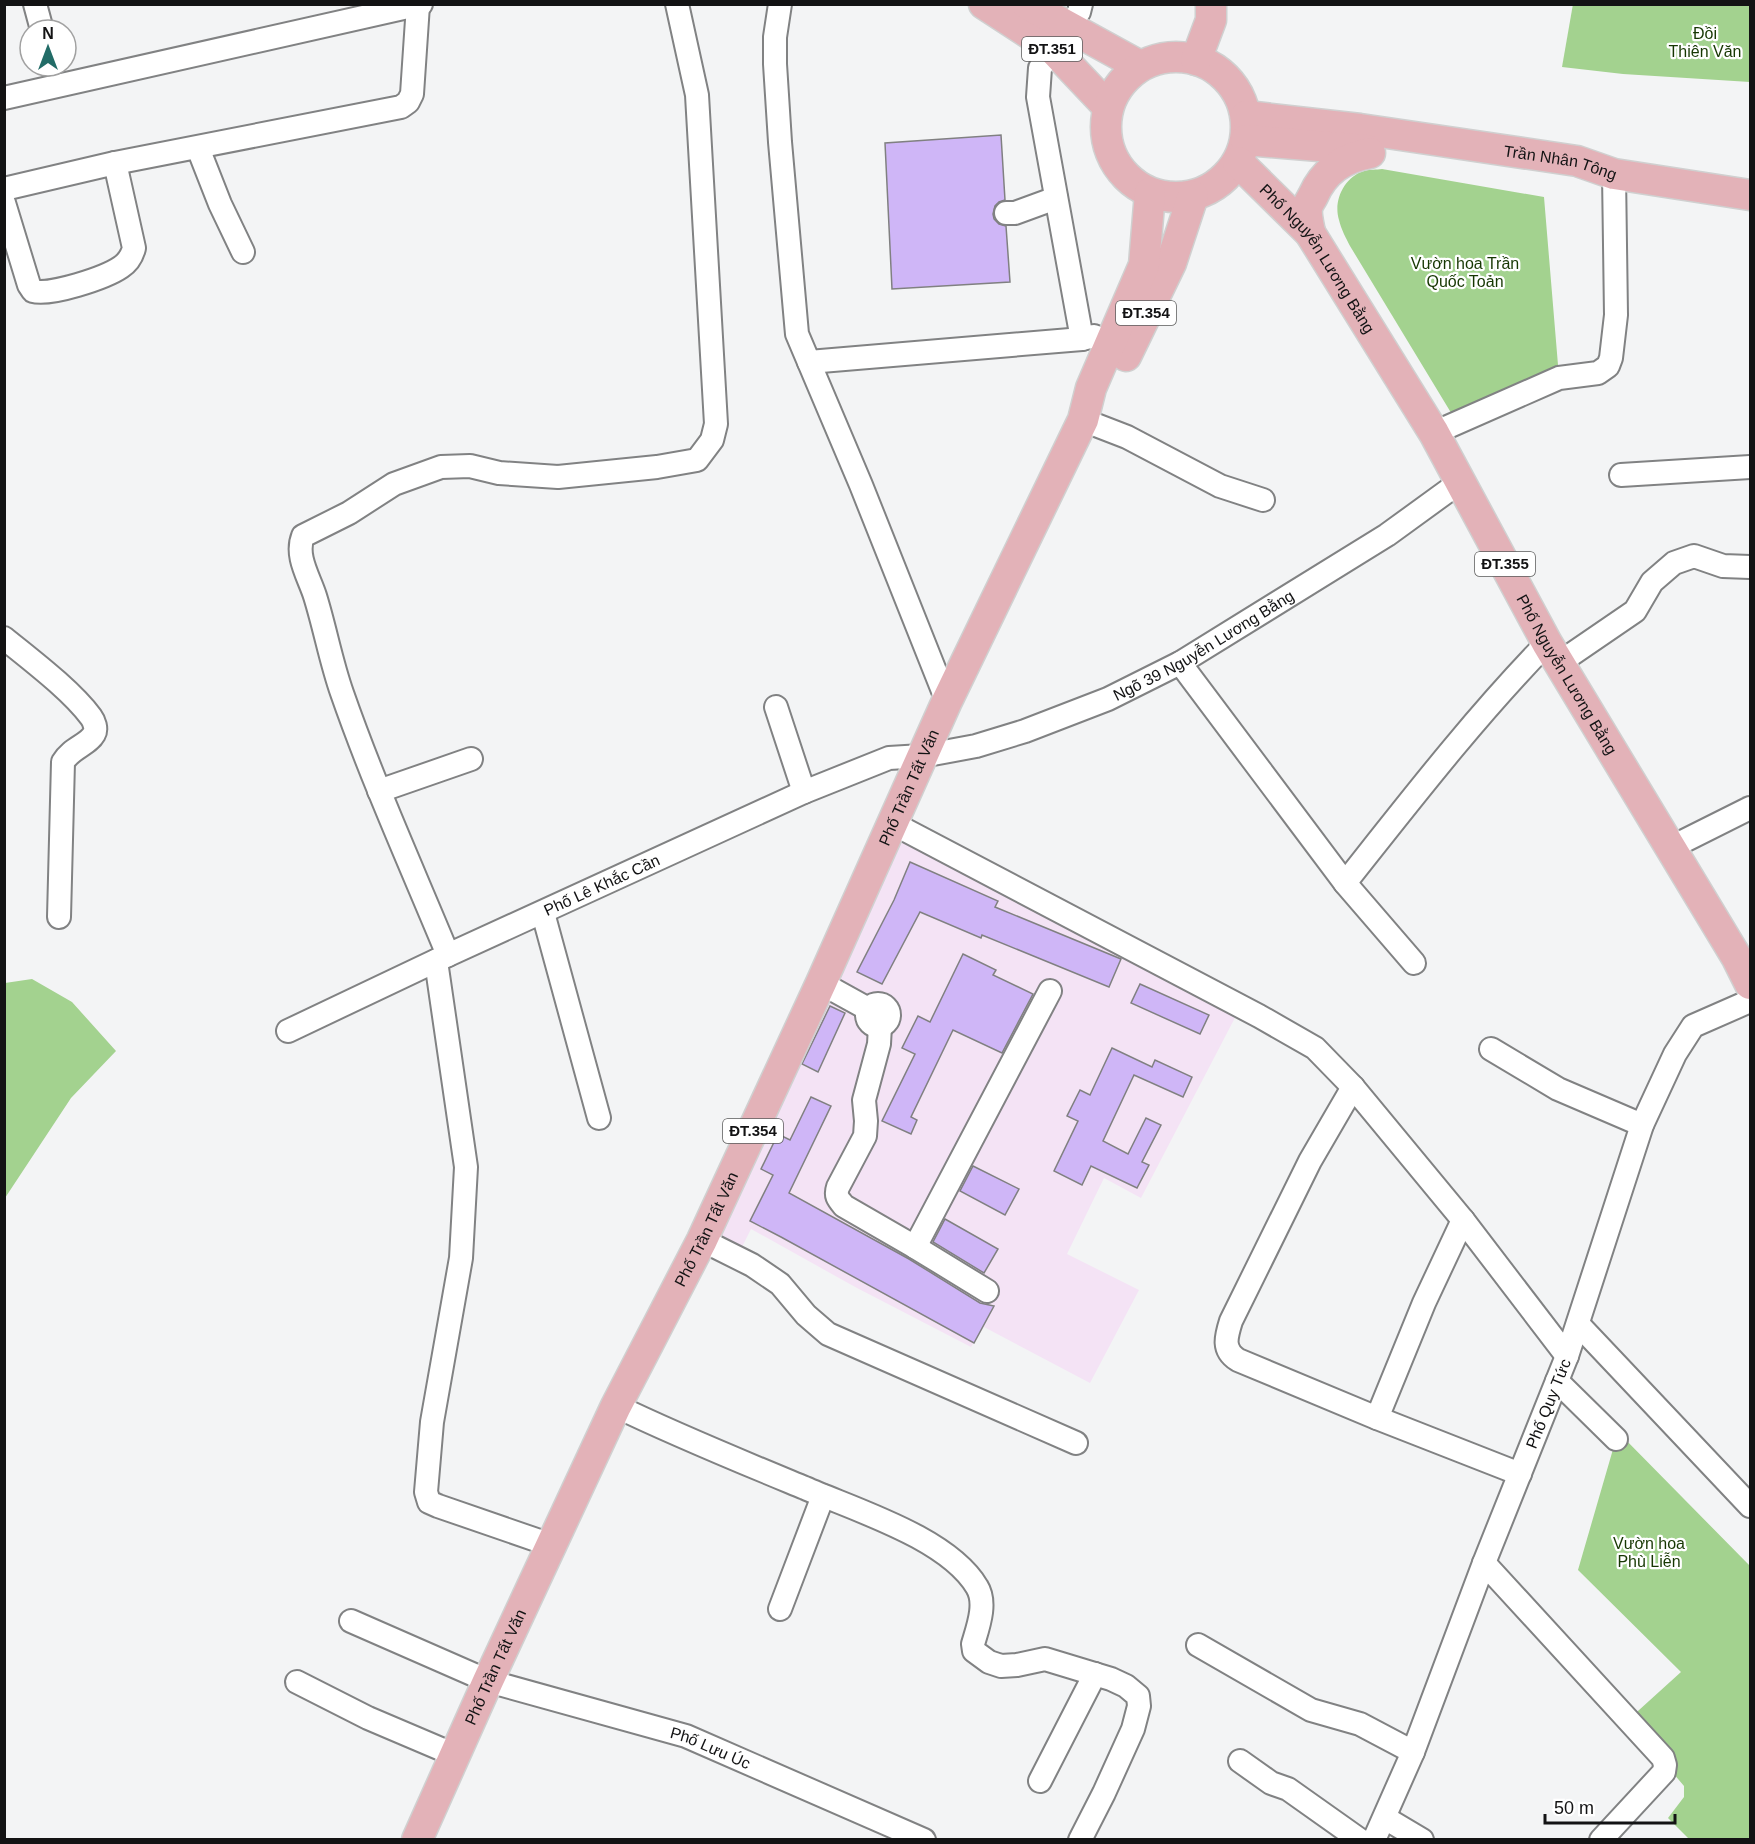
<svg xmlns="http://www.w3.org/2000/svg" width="1755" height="1844" viewBox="0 0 1755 1844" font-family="Helvetica,sans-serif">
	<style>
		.medical { fill: #f4e3f5 }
		.green { fill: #a3d28f }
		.building { fill: #cfb6f7; stroke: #808081; stroke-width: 1.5 }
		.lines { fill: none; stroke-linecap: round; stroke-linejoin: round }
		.minor-casing { stroke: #818283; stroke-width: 26 }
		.major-casing { stroke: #d0d0d0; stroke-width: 33 }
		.minor { stroke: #fff; stroke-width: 22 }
		.major { stroke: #e3b2b8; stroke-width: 30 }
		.labels { text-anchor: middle; stroke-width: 4.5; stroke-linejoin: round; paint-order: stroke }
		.shield { fill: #fff; stroke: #5a5a5a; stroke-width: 1.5 }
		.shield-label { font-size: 15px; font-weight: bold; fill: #131314 }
		.park-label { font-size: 16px; fill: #163702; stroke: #fff }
		.street-label { font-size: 16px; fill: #131314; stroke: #fff }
	</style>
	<rect width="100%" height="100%" fill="#f3f4f5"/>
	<!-- medical -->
	<path class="medical" d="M897 831 1239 1010 1141 1198 1104 1178 1067 1254 1139 1290 1090 1383 984 1327 971 1347 857 1288 751 1229 740 1251 711 1235Z"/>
	<!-- green -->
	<g class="green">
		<path d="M1573 4 1750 5V82L1623 74 1562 67Z"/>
		<path d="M1382 169 1544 197 1558 365 1453 416 1350 246C1346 238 1341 229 1339 220 1333 201 1344 177 1364 171 1369 169 1377 170 1382 169Z"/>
		<path d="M32 979 72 1002 116 1051 71 1098 5 1198V983Z"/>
		<path d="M1618 1432 1750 1566V1839H1689L1668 1818 1684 1797V1786L1628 1720 1681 1672 1578 1570Z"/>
	</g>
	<!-- building -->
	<g class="building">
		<path d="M1001 135 1005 200 999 202 995 206 993 214 994 219 999 224 1006 226 1010 282 892 289 885 143Z"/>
		<path d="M910 862 998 901 995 907 1121 959 1109 987 982 935 981 938 920 912 882 984 857 972 894 900Z"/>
		<path d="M963 954 996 970 993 975 1033 994 1002 1053 953 1030 911 1117 917 1120 911 1134 882 1121 915 1054 902 1048 918 1016 930 1022Z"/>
		<path d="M1140 984 1209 1015 1200 1034 1131 1003Z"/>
		<path d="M830 1006 845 1013 818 1072 802 1064Z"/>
		<path d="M1112 1048 1152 1067 1155 1060 1192 1077 1183 1097 1134 1075 1103 1141 1128 1154 1146 1118 1161 1125 1142 1162 1149 1165 1137 1188 1091 1166 1082 1185 1054 1171 1078 1121 1067 1116 1080 1090 1090 1095Z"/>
		<path d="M811 1097 831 1106 789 1193 909 1259 980 1303 994 1306 974 1343 781 1237 750 1221 773 1175 761 1169 778 1134 790 1140Z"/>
		<path d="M973 1166 1019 1189 1005 1215 960 1191Z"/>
		<path d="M945 1219 998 1249 984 1273 933 1242Z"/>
	</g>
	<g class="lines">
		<!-- minor casing -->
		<g class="minor-casing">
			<g id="minor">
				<path d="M35 4 42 30"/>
				<path d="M780 4 775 37V64L780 142 797 334 861 485 947 701"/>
				<path d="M1081 4 1079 12 1040 68 1038 97 1082 339"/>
				<path d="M4 98 421 4"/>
				<path d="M198 148 220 204 243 252"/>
				<path d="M4 189 115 163 401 107 408 102 412 94 418 5"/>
				<path d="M4 203 29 285 33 291C50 296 105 278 121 267 127 263 132 256 134 248L115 163"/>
				<path d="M1006 213H1015L1056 198"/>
				<path d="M809 362 1082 339 1094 336"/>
				<path d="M1083 420 1127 437 1220 486 1263 500"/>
				<path d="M1434 433 1559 378 1598 373 1608 366 1611 358 1616 315 1614 174"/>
				<path d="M1621 475 1750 467"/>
				<path d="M4 638C31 660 71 690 91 717 94 721 97 729 94 734 88 745 71 748 63 762L59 917"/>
				<path d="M1180 663 1345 883 1414 963"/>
				<path d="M1559 663 1635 611 1652 582 1674 563 1694 556 1723 566 1750 567"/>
				<path d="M776 707 804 792"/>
				<path d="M379 791 471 759"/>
				<path d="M892 823 1259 1016 1315 1048 1353 1087 1463 1220 1567 1356"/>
				<path d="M1670 848 1750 808"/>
				<path d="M1345 883C1410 801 1474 718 1547 643"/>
				<path d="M543 913 599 1118"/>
				<path d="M448 955C412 868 373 782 342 693 331 662 325 628 315 596 309 577 295 556 303 536L349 513 394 484 441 467 470 466 499 473 558 477 657 467 697 460 712 440 716 424 697 95 677 4"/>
				<path d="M436 961 466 1167 461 1258 432 1422 426 1492 429 1502 438 1506 551 1545"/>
				<path d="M821 983 868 1009"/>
				<circle cx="878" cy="1015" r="11"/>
				<path d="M880 1026 879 1044 864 1100 866 1121 865 1136 838 1187C835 1196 838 1199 844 1206L915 1247 1050 991"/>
				<path id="s1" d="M288 1031 448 955 804 792 889 758 922 756 976 746 1025 731 1108 699 1180 663 1387 535 1460 482"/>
				<path d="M1491 1049 1558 1089 1642 1125"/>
				<path d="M1353 1087 1310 1161 1231 1321C1226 1337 1222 1350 1238 1360L1377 1418 1520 1474"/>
				<path d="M702 1240 752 1265 780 1284 806 1315 828 1334 1076 1443"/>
				<path d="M915 1247 987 1291"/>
				<path d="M1578 1324 1750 1506"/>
				<path d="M1557 1381 1616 1439"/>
				<path d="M616 1406C678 1436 742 1462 805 1488 855 1510 948 1538 977 1587 987 1603 978 1627 973 1644L974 1651 989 1662 1001 1666 1017 1665 1045 1659 1111 1679 1126 1686 1138 1696 1139 1706 1133 1729 1104 1793 1080 1840"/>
				<path d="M1377 1418 1424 1303 1463 1220"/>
				<path d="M1484 1563 1663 1758 1665 1765 1664 1772 1601 1840"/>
				<path d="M780 1609 823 1496"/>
				<path id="s2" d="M351 1621 488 1681 686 1736 924 1840"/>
				<path d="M1198 1645 1311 1710 1360 1724 1413 1752"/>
				<path d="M297 1682 368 1718 455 1755"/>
				<path d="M1240 1761 1271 1783 1288 1789 1360 1840"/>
				<path d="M1040 1781 1095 1674"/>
				<path d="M1385 1818 1422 1840"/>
				<path id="s3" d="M1374 1840 1413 1752 1484 1563 1567 1356 1642 1125 1675 1054 1693 1026 1750 1001"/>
			</g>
		</g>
		<!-- major casing -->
		<g class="major-casing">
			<g id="major">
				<path d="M984 4 1053 49 1108 107"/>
				<path d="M1027 4 1140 66"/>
				<circle cx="1176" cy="127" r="70"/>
				<path d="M1196 60 1211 20V4"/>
				<path id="s4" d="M1246 116 1360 129 1577 161 1614 174 1750 195"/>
				<path d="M1246 140 1367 150"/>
				<path id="s5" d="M1238 162 1310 233 1434 433 1547 643 1737 958 1750 984"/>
				<path d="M1310 233C1309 226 1306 216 1307 209 1307 205 1311 200 1313 196 1324 171 1343 158 1370 153"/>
				<path d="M1126 356 1171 263 1193 196"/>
				<path id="s6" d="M417 1840 488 1681 616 1406 702 1240 821 983 947 701 1083 420 1091 388 1144 265 1150 193"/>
			</g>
		</g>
		<!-- minor -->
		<use href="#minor" class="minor"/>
		<!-- major -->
		<use href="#major" class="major"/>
	</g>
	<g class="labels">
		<!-- shield labels -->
		<g class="shield">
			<rect x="1022" y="37" width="60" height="24" rx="4.5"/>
			<rect x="1116" y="301" width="60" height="24" rx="4.5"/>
			<rect x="1475" y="552" width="60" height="24" rx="4.5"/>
			<rect x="723" y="1119" width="60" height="24" rx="4.5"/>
		</g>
		<g class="shield-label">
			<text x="1052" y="54">ĐT.351</text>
			<text x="1146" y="318">ĐT.354</text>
			<text x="1505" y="569">ĐT.355</text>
			<text x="753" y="1136">ĐT.354</text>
		</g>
		<!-- park labels -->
		<g class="park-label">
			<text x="1705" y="39">Đồi<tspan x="1705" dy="18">Thiên Văn</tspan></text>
			<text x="1465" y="269">Vườn hoa Trần<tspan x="1465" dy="18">Quốc Toản</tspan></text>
			<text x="1649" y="1549">Vườn hoa<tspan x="1649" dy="18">Phù Liễn</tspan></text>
		</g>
		<!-- street labels -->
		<g class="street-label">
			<text dy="6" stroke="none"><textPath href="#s4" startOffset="318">Trần Nhân Tông</textPath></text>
			<text dy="6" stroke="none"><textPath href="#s5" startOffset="126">Phố Nguyễn Lương Bằng</textPath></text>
			<text dy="6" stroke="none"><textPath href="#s1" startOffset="998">Ngõ 39 Nguyễn Lương Bằng</textPath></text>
			<text dy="6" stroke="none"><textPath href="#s5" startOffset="612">Phố Nguyễn Lương Bằng</textPath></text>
			<text dy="6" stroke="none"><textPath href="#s6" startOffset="1162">Phố Trần Tất Văn</textPath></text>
			<text dy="6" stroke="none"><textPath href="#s1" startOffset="346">Phố Lê Khắc Cần</textPath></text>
			<text dy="6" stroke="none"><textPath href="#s6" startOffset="676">Phố Trần Tất Văn</textPath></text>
			<text dy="6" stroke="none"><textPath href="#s3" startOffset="470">Phố Quy Tức</textPath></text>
			<text dy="6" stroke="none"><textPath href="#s6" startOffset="190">Phố Trần Tất Văn</textPath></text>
			<text dy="6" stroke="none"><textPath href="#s2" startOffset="382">Phố Lưu Úc</textPath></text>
		</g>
	</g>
	<!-- border -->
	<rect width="1755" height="1844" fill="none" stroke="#131314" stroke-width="12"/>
	<!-- north arrow -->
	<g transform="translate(48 48)"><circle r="28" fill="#ffffff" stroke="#a1a1a1" stroke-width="1.5"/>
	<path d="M0-4.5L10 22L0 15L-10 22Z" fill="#226c67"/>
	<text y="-9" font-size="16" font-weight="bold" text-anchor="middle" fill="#131314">N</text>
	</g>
	<!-- scale -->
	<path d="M1545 1814v9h130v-9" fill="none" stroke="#131314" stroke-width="3"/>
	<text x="1554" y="1814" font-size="18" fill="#131314" stroke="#ffffff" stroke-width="4.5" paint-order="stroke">50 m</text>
</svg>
